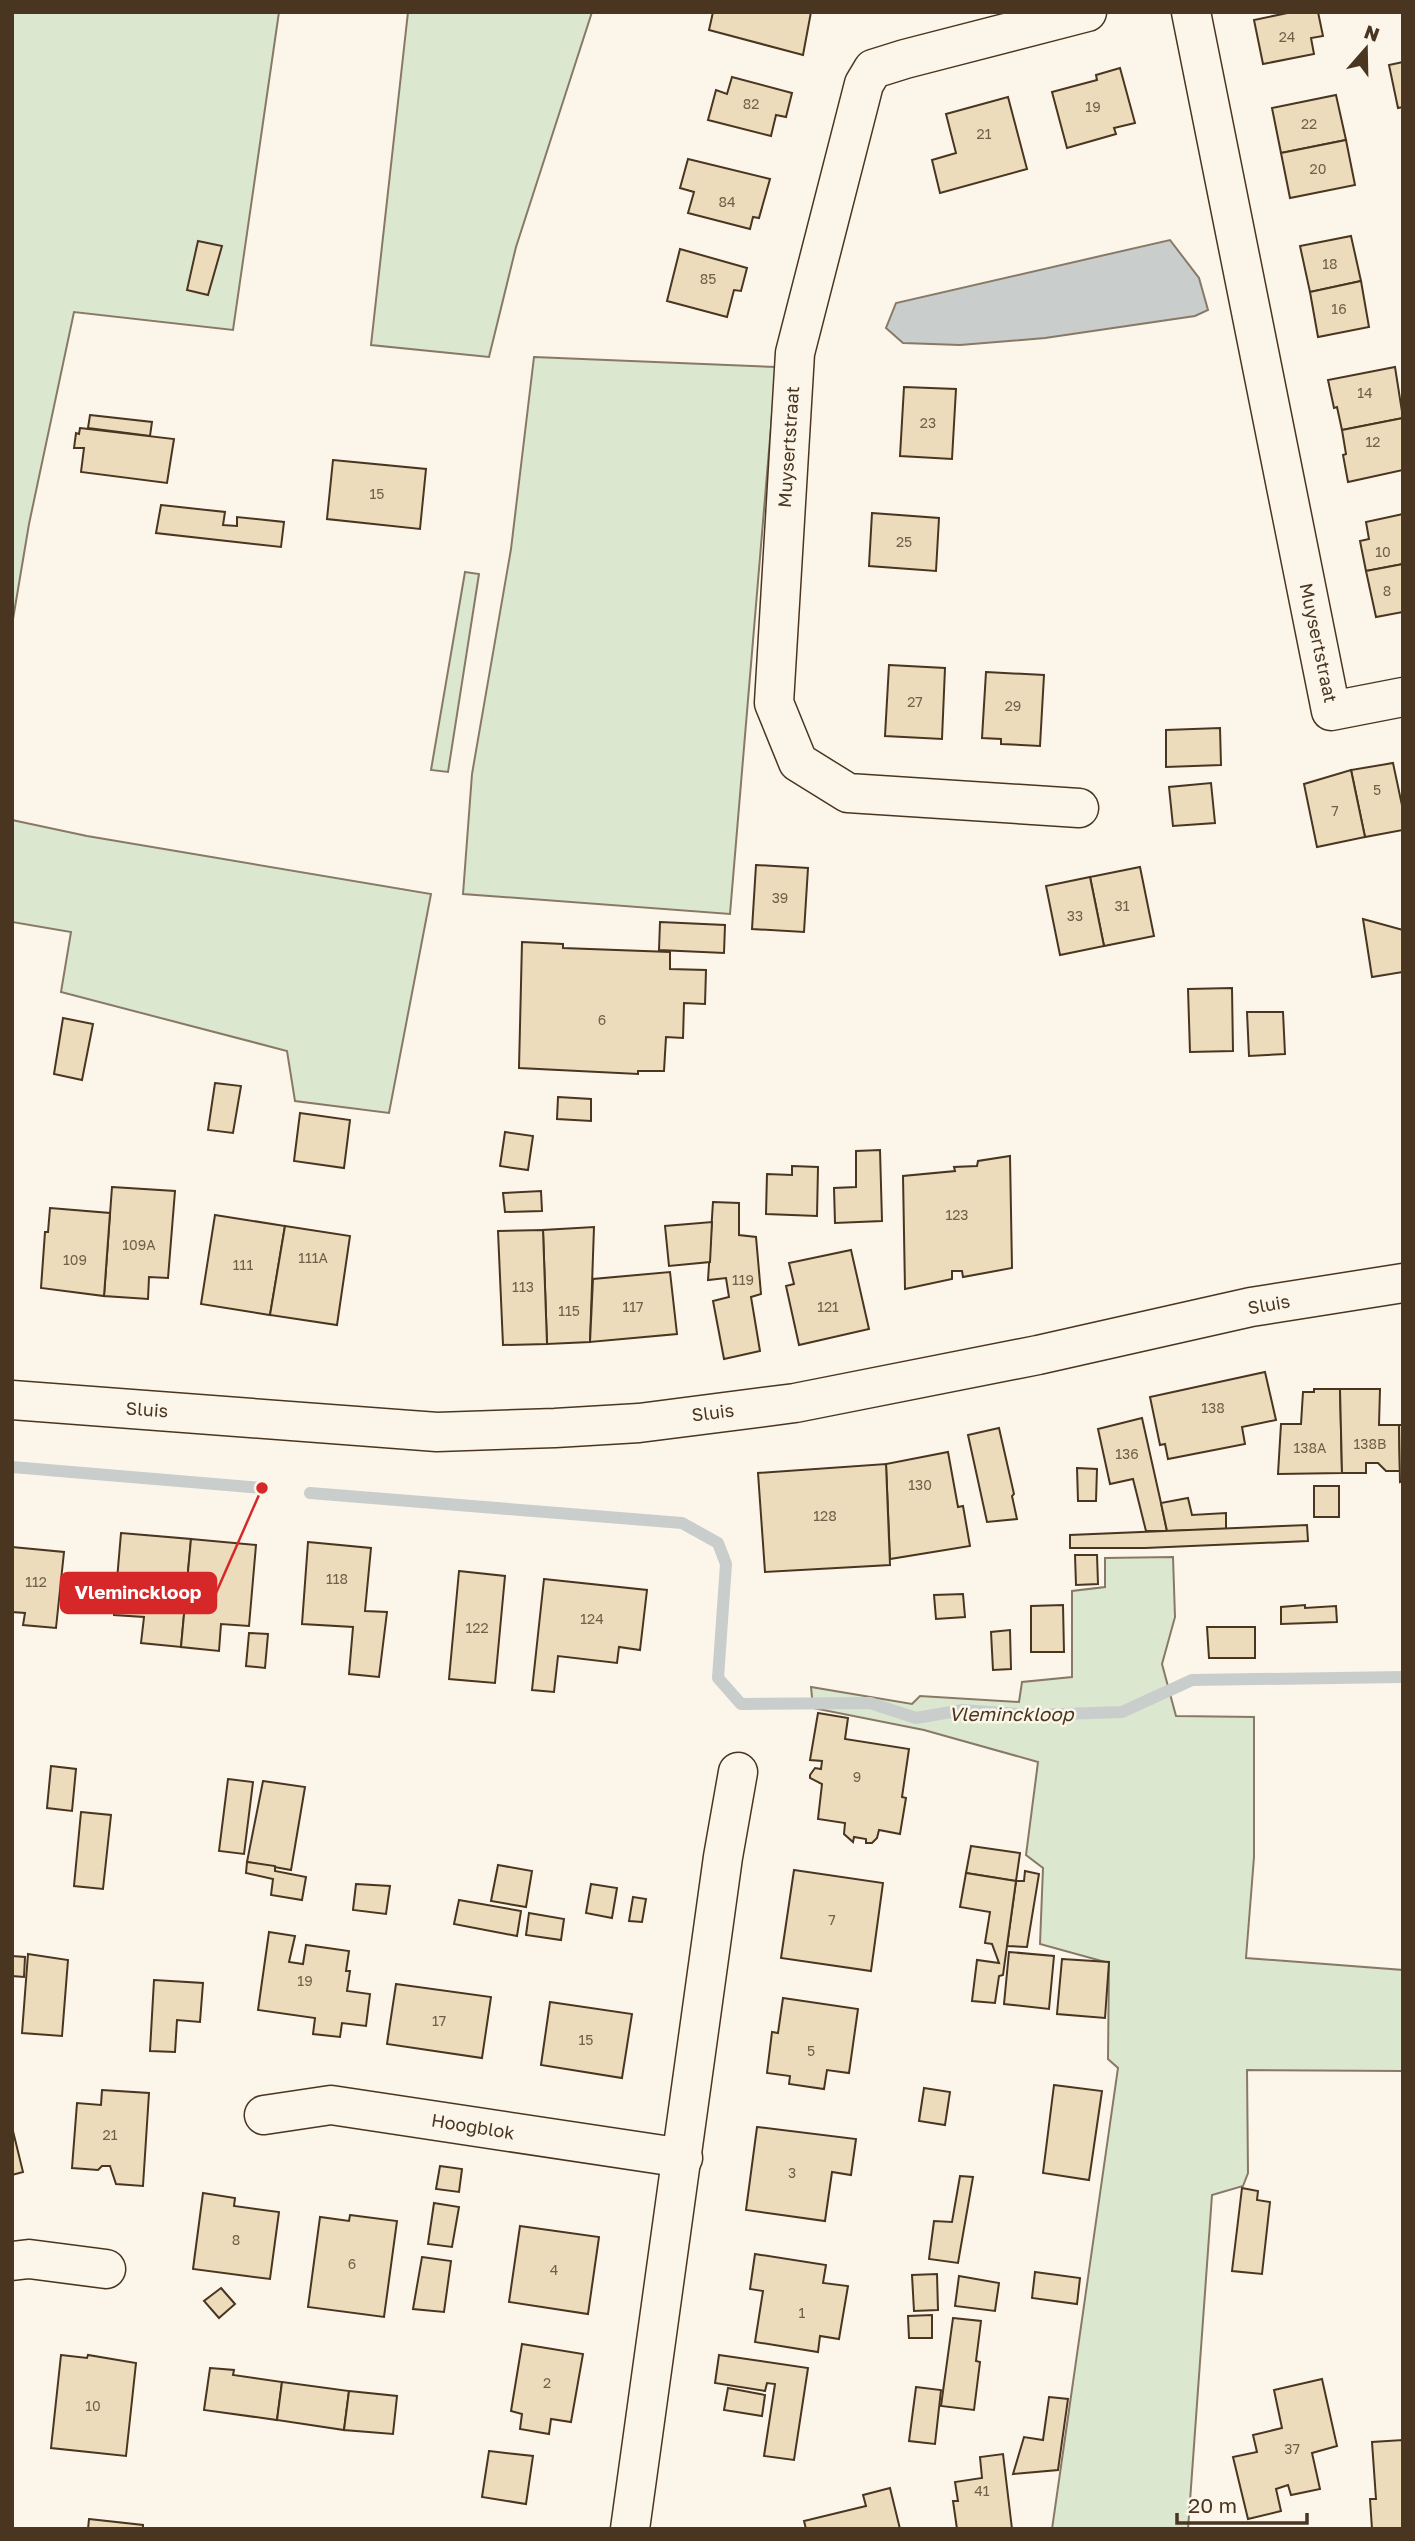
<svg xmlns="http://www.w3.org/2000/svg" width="1415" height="2541" viewBox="0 0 1415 2541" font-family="'Golos Text',sans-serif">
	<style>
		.green { fill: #dce7d0; stroke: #887966; stroke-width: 2 }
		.water { fill: #c9cecd; stroke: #887966; stroke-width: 2 }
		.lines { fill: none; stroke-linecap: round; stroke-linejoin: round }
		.stream { stroke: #c9cecd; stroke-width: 12 }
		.building { fill: #ecdcbc; stroke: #4a3520; stroke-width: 2 }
		.street-casing { stroke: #4a3520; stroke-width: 41 }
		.secondary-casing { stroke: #4a3520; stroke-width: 41 }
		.street { stroke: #fbf6e9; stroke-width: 38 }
		.secondary { stroke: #fbf6e9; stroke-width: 38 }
		.labels { text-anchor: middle; stroke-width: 5; stroke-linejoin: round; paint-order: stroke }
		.number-label { font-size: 14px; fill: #725f47 }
		.street-label { font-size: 18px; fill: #4a3520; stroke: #fbf6e9 }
		.water-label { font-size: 19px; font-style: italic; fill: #4a3520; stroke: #fbf6e9 }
		.leader { fill: none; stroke: #d62828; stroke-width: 2.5 }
		.callout-dot { fill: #d62828; stroke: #fbf6e9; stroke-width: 2.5 }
		.callout { fill: #d62828; stroke: #d62828; stroke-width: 2.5 }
		.callout-label { font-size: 19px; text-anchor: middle; font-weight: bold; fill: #fff }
	</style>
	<rect width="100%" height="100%" fill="#fbf6e9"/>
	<!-- green -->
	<g class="green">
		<path d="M12 12H279L233 330 74 312 29 524 12 625Z"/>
		<path d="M408 12H592L516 247 489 357 371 345Z"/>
		<path d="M534 357 776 367 730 914 463 894 472 774 511 549Z"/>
		<path d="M465 572 479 574 448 772 431 770Z"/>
		<path d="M12 820 87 836 431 894 389 1113 295 1101 287 1051 61 992 71 932 12 922Z"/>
		<path d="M1173 1557 1175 1617 1162 1664 1176 1716 1254 1717V1857L1246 1958 1403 1970V2071L1247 2070 1248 2173 1243 2186 1212 2195 1188 2529H1052L1118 2068 1108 2059 1109 1963 1040 1944 1043 1868 1026 1855 1038 1762 924 1730 813 1708 811 1687 912 1704 920 1696 1019 1702 1022 1682 1072 1677V1591L1105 1587V1558Z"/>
	</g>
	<!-- water -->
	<path class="water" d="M1170 240 1199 278 1208 310 1195 316 1045 338 960 345 903 343 886 328 896 303Z"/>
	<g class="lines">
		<!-- stream -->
		<g class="stream">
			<path d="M12 1467 262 1488"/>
			<path d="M310 1493 682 1523 718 1543 726 1564 718 1678 741 1704 870 1703 916 1718 963 1710 1033 1715 1122 1712 1192 1680 1403 1677"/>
		</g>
	</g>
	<!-- building -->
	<g class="building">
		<path d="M713 12H811L803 55 709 30Z"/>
		<path d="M1292 12H1318L1323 36 1311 38 1314 54 1263 64 1254 20Z"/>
		<path d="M1403 62V107L1398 108 1389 65Z"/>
		<path d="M1120 68 1135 123 1114 128 1116 134 1067 148 1052 92 1097 80 1096 75Z"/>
		<path d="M732 77 792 93 786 117 776 115 771 136 708 120 716 90 727 94Z"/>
		<path d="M1336 95 1346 140 1281 153 1272 108Z"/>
		<path d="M1008 97 1027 169 940 193 932 160 956 153 946 114Z"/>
		<path d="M1346 140 1355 185 1290 198 1281 153Z"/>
		<path d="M688 159 770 179 759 218 753 217 750 229 688 213 694 192 680 188Z"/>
		<path d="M1351 236 1361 281 1310 292 1300 246Z"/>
		<path d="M198 241 222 246 208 295 187 290Z"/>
		<path d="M680 249 747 268 741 291 734 290 727 317 667 301Z"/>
		<path d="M1361 281 1369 327 1318 337 1310 292Z"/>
		<path d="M1395 367 1403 418 1342 430 1337 407 1334 408 1328 380Z"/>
		<path d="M904 387 956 389 952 459 900 456Z"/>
		<path d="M90 415 152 422 150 436 88 428Z"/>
		<path d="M1403 418V470L1348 482 1343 455 1346 454 1342 430Z"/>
		<path d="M80 428 174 439 167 483 81 472 84 448H74L76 433 79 434Z"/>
		<path d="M333 460 426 469 420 529 327 519Z"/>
		<path d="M161 505 225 512 223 525 237 526V517L284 522 281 547 156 533Z"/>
		<path d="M872 513 939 518 936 571 869 566Z"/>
		<path d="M1403 514V564L1366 571 1360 541 1369 539 1366 522Z"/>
		<path d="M1403 564V612L1376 617 1366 571Z"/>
		<path d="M889 665 945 668 942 739 885 736Z"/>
		<path d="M986 672 1044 675 1040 746 1001 744V739L982 738Z"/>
		<path d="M1220 728 1221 765 1166 767V730Z"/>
		<path d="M1393 763 1403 810V830L1365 837 1351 770Z"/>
		<path d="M1351 770 1365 837 1317 847 1304 784Z"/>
		<path d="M1211 783 1215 823 1173 826 1169 787Z"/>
		<path d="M756 865 808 868 804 932 752 929Z"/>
		<path d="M1140 867 1154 936 1104 946 1090 877Z"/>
		<path d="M1090 877 1104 946 1060 955 1046 886Z"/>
		<path d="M1363 919 1403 930V972L1372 977Z"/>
		<path d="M660 922 725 925 724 953 659 950Z"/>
		<path d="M522 942 563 944V948L670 952V969L706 970 705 1004 684 1003 683 1038 666 1037 664 1071H638V1074L519 1068Z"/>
		<path d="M1232 988 1233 1051 1190 1052 1188 989Z"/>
		<path d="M1247 1012H1283L1285 1054 1249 1056Z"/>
		<path d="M63 1018 93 1024 82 1080 54 1074Z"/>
		<path d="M215 1083 241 1086 233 1133 208 1130Z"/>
		<path d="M558 1097 591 1099V1121L557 1119Z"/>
		<path d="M300 1113 350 1120 344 1168 294 1161Z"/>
		<path d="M505 1132 533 1136 528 1170 500 1166Z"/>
		<path d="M880 1150 882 1221 835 1223 834 1188 856 1187V1151Z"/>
		<path d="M1010 1156 1012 1268 963 1277 962 1271H952V1279L905 1289 903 1176 955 1171 954 1167 977 1166 978 1161Z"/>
		<path d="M792 1166 818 1167 817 1216 766 1214 767 1174 792 1175Z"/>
		<path d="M112 1187 175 1191 168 1278 149 1277 148 1299 104 1296Z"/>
		<path d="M541 1191 542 1211 505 1212 503 1193Z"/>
		<path d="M713 1202 739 1203V1235L756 1237 761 1294 751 1297 760 1351 724 1359 713 1301 729 1297 726 1278 708 1280Z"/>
		<path d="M50 1208 110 1213 104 1296 41 1288 45 1232H48Z"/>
		<path d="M215 1215 285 1226 270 1315 201 1304Z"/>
		<path d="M712 1222 710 1262 669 1266 665 1226Z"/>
		<path d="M285 1226 350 1236 337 1325 270 1315Z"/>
		<path d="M594 1227 590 1342 547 1344 543 1230Z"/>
		<path d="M543 1230 547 1344 503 1345 498 1231Z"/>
		<path d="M851 1250 869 1329 799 1345 786 1286 794 1284 789 1263Z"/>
		<path d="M670 1272 677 1334 590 1342 593 1279Z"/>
		<path d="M1265 1372 1276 1420 1242 1427 1245 1444 1168 1459 1165 1444 1160 1445 1150 1397Z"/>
		<path d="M1314 1389H1340L1342 1473 1278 1474 1281 1424H1301L1303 1392H1314Z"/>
		<path d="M1340 1389H1380L1379 1425H1399L1400 1471H1386L1378 1463H1366V1473H1342Z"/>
		<path d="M1142 1418 1161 1503 1167 1531H1146L1133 1479 1110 1484 1098 1429Z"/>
		<path d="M1399 1425H1403V1481L1400 1482Z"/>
		<path d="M999 1428 1014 1494 1012 1496 1017 1519 987 1522 968 1435Z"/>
		<path d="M948 1452 958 1507 963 1506 970 1546 890 1559 886 1464Z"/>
		<path d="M886 1464 890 1565 765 1572 758 1473Z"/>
		<path d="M1077 1468 1097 1469 1096 1501H1078Z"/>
		<rect x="1314" y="1486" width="25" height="31"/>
		<path d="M1188 1498 1192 1515 1226 1513V1529L1167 1531 1161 1503Z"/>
		<path d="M1307 1525 1308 1541 1145 1548H1070V1535Z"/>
		<path d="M121 1533 191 1539 181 1647 141 1643 144 1617 114 1615Z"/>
		<path d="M191 1539 256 1545 249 1626 221 1624 219 1651 181 1647Z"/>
		<path d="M308 1542 371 1548 365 1611 387 1612 379 1677 349 1674 353 1627 302 1624Z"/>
		<path d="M12 1547 64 1552 56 1628 23 1625 25 1613 12 1612Z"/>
		<path d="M1075 1555H1097L1098 1584 1076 1585Z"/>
		<path d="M459 1571 505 1576 495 1683 449 1679Z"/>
		<path d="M544 1579 647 1590 640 1650 619 1647 617 1663 558 1656 554 1692 532 1690Z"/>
		<path d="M963 1594 965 1617 936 1619 934 1595Z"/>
		<path d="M1063 1605 1064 1652H1031V1606Z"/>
		<path d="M1305 1605V1608L1336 1606 1337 1622 1281 1624V1607Z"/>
		<path d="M1207 1627H1255V1658H1209Z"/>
		<path d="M1010 1630 1011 1669 993 1670 991 1632Z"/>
		<path d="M249 1633 268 1634 265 1668 246 1666Z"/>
		<path d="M818 1713 848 1718 845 1739 909 1749 902 1797 906 1798 900 1834 879 1830 877 1838 872 1843H866V1839L854 1837 853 1842 844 1834 845 1823 818 1819 822 1784 810 1778V1775L815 1768 821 1769 822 1761 810 1760Z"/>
		<path d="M51 1766 76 1769 72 1811 47 1808Z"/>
		<path d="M228 1779 253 1782 244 1854 219 1851Z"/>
		<path d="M263 1781 305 1787 291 1870 247 1862Z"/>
		<path d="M81 1812 111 1815 103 1889 74 1886Z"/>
		<path d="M971 1846 1020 1853 1016 1881 966 1873Z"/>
		<path d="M247 1862 275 1866V1871L306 1877 302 1900 271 1895 273 1879 246 1873Z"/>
		<path d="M498 1865 532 1871 526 1907 491 1901Z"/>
		<path d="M794 1870 883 1883 871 1971 781 1958Z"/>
		<path d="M1025 1871 1039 1874 1027 1947 1007 1946 1016 1881H1024Z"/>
		<path d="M966 1873 1016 1881 1003 1975 999 1976 995 2003 972 2001 977 1960 999 1963 992 1944 985 1943 990 1912 960 1907Z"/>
		<path d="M356 1884 390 1886 386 1914 353 1910Z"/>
		<path d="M591 1884 617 1888 612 1918 586 1913Z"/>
		<path d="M633 1897 646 1899 642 1922 629 1921Z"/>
		<path d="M459 1900 521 1911 517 1936 454 1924Z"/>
		<path d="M529 1913 564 1919 561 1940 526 1935Z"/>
		<path d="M269 1932 295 1936 289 1962 303 1964 306 1945 349 1951 346 1971H350L347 1991 370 1994 366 2026 342 2023 340 2037 313 2034 315 2018 258 2010Z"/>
		<path d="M1009 1952 1054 1956 1049 2009 1004 2004Z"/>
		<path d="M28 1954 68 1960 62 2036 22 2033Z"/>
		<path d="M12 1956 25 1957 24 1977 12 1976Z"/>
		<path d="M1062 1959 1109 1962 1105 2018 1057 2014Z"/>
		<path d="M154 1980 203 1983 200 2022 177 2020 175 2052 150 2051Z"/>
		<path d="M396 1984 491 1997 482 2058 387 2044Z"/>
		<path d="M783 1998 858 2009 849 2073 827 2070 824 2089 789 2084 790 2076 767 2073 772 2032 778 2033Z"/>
		<path d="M550 2002 632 2014 622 2078 541 2065Z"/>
		<path d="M1054 2085 1102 2091 1089 2180 1043 2173Z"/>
		<path d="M924 2088 950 2092 945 2125 919 2121Z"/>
		<path d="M102 2090 149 2093 143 2186 116 2184 110 2166H102L98 2170 72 2168 77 2103 101 2105Z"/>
		<path d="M12 2127 23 2172 12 2175Z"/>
		<path d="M757 2127 856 2139 851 2175 832 2172 825 2221 746 2210Z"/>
		<path d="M440 2166 462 2169 459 2192 436 2189Z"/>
		<path d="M960 2176 973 2177 958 2263 929 2259 934 2221 952 2222Z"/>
		<path d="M1242 2188 1258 2191 1257 2200 1270 2202 1262 2274 1232 2271Z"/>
		<path d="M203 2193 235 2198 234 2206 279 2212 270 2279 193 2269Z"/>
		<path d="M434 2203 459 2207 452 2247 428 2244Z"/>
		<path d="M350 2215 397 2221 384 2317 308 2307 320 2217 349 2221Z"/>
		<path d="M520 2226 599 2237 588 2314 509 2302Z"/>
		<path d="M755 2254 826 2265 823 2283 848 2286 839 2339 820 2336 818 2352 755 2342 763 2291 750 2289Z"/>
		<path d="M422 2257 451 2261 444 2312 413 2309Z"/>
		<path d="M1035 2272 1080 2278 1077 2304 1032 2298Z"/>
		<path d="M937 2274 938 2310 914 2311 912 2275Z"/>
		<path d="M959 2276 999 2283 995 2311 955 2306Z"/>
		<path d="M221 2288 235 2304 219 2318 204 2301Z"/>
		<path d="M932 2315V2338H909L908 2316Z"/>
		<path d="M953 2318 981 2321 976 2361 980 2362 974 2410 941 2406Z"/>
		<path d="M522 2344 583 2354 571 2422 551 2419 549 2434 520 2429 522 2414 511 2411Z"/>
		<path d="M61 2355 87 2358 88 2355 136 2363 126 2456 51 2448Z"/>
		<path d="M719 2355 808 2368 794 2460 764 2456 775 2384 767 2383 765 2391 715 2383Z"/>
		<path d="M210 2368 234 2370 233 2375 282 2382 277 2420 204 2410Z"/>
		<path d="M1322 2379 1337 2446 1312 2453 1320 2489 1291 2495 1288 2485 1276 2489 1281 2511 1248 2519 1233 2457 1257 2452 1253 2435 1282 2428 1274 2390Z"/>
		<path d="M282 2382 349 2391 344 2430 277 2420Z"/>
		<path d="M916 2387 941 2390 935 2444 909 2441Z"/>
		<path d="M728 2388 765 2395 762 2416 724 2410Z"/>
		<path d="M349 2391 397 2396 393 2434 344 2430Z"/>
		<path d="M1049 2397 1068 2399 1058 2470 1013 2474 1024 2437 1043 2440Z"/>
		<path d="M1403 2440V2529H1372L1370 2499H1376L1372 2442Z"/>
		<path d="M489 2451 533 2456 526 2504 482 2497Z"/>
		<path d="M1003 2454 1012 2529H957L953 2501H958L955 2482 982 2478 980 2457Z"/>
		<path d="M890 2488 900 2529H806L804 2521 866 2506 863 2495Z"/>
		<path d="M89 2519 143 2525V2529H88Z"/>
	</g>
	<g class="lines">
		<!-- street casing -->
		<g class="street-casing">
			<g id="street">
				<path d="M1191 12 1331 711 1403 697"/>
				<path d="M1079 808 848 793 798 762 774 703 795 353 864 84 873 69 905 59 1087 12"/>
				<path d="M264 2115 331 2105 683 2158"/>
				<path d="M12 2261 29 2259 106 2269"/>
				<path d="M630 2529 723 1857 738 1772"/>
			</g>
		</g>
		<!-- secondary casing -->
		<g class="secondary-casing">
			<path id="secondary" d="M12 1400 437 1432 555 1428 639 1423 795 1403 1038 1355 1251 1307 1403 1283"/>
		</g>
		<!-- street -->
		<use href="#street" class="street"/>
		<!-- secondary -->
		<use href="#secondary" class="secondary"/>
	</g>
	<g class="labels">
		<!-- number labels -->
		<g class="number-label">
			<text x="1287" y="42">24</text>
			<text x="751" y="109">82</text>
			<text x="1093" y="112">19</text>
			<text x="1309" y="129">22</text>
			<text x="984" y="139">21</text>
			<text x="1318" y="174">20</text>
			<text x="727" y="207">84</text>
			<text x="1330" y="269">18</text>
			<text x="708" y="284">85</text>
			<text x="1339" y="314">16</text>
			<text x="1365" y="398">14</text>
			<text x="928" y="428">23</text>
			<text x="1373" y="447">12</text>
			<text x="377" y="499">15</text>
			<text x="904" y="547">25</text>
			<text x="1383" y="557">10</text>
			<text x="1387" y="596">8</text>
			<text x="915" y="707">27</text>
			<text x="1013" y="711">29</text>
			<text x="1377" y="795">5</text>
			<text x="1335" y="816">7</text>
			<text x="780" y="903">39</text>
			<text x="1122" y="911">31</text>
			<text x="1075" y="921">33</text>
			<text x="602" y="1025">6</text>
			<text x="957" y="1220">123</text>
			<text x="139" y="1250">109A</text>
			<text x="313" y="1263">111A</text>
			<text x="75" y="1265">109</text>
			<text x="243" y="1270">111</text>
			<text x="743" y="1285">119</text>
			<text x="523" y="1292">113</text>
			<text x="633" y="1312">117</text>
			<text x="828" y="1312">121</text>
			<text x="569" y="1316">115</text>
			<text x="1213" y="1413">138</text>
			<text x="1370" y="1449">138B</text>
			<text x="1310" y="1453">138A</text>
			<text x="1127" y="1459">136</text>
			<text x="920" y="1490">130</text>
			<text x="825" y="1521">128</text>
			<text x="337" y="1584">118</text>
			<text x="36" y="1587">112</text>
			<text x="592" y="1624">124</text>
			<text x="477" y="1633">122</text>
			<text x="857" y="1782">9</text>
			<text x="832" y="1925">7</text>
			<text x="305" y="1986">19</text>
			<text x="439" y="2026">17</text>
			<text x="586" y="2045">15</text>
			<text x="811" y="2056">5</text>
			<text x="110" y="2140">21</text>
			<text x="792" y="2178">3</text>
			<text x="236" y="2245">8</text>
			<text x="352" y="2269">6</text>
			<text x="554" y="2275">4</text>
			<text x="802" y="2318">1</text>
			<text x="547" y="2388">2</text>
			<text x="93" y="2411">10</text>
			<text x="1292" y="2454">37</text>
			<text x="982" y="2496">41</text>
		</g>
		<!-- street labels -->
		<g class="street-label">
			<text transform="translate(789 447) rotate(-86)" y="6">Muysertstraat</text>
			<text transform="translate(1318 643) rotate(78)" y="6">Muysertstraat</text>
			<text transform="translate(1269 1305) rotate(-10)" y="6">Sluis</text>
			<text transform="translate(147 1410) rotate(4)" y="6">Sluis</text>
			<text transform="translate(713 1413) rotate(-7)" y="6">Sluis</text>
			<text transform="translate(473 2127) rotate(9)" y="6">Hoogblok</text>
		</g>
		<!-- water labels -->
		<g class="water-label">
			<text x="1011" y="1721">Vleminckloop</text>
		</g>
	</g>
	<!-- callouts -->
	<path class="leader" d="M262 1488L216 1593"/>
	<circle class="callout-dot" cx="262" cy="1488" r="7"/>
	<rect class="callout" x="61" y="1573" width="155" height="40" rx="7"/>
	<g class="callout-label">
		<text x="138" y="1599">Vleminckloop</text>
	</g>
	<!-- border -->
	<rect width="1415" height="2541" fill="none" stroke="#4a3520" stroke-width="28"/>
	<!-- north arrow -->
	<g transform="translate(1366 49) rotate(20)" stroke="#fbf6e9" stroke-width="5" paint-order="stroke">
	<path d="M0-5L12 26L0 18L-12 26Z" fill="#4a3520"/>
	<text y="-10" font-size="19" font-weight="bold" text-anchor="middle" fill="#4a3520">N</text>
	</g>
	<!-- scale -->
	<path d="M1177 2513v10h130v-10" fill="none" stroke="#4a3520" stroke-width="3.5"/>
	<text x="1188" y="2513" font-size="21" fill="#4a3520" stroke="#fbf6e9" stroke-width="5" paint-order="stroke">20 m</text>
</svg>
